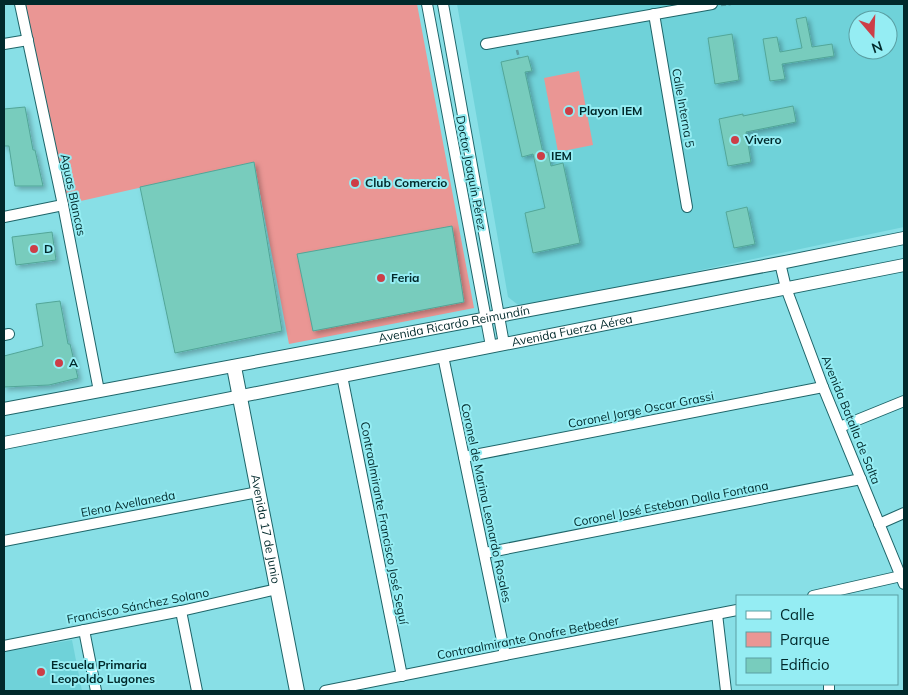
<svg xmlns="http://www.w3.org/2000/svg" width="908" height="695" viewBox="0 0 908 695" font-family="Mulish,sans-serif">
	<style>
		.built { fill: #6fd2d9; fill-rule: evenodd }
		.green { fill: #ea9694 }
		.building { fill: #78ccbd; stroke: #52a698; filter: url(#shadow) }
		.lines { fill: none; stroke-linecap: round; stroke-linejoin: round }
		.minor-casing { stroke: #1e6569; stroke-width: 12 }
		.tertiary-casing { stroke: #1e6569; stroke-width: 14 }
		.secondary-casing { stroke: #1e6569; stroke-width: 16 }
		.path { stroke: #59a0a5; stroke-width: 2.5; stroke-dasharray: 5 2.5; stroke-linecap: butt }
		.minor { stroke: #fff; stroke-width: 10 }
		.tertiary { stroke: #fff; stroke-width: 12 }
		.secondary { stroke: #fff; stroke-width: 14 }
		.poi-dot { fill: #cd3e47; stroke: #95edf3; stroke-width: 2 }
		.labels { text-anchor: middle; stroke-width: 4; stroke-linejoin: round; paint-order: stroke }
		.street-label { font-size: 12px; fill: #01292b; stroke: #95edf3 }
		.poi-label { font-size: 12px; font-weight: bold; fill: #01292b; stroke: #95edf3; text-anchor: start }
	</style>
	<defs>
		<filter id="shadow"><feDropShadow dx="3" dy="3" stdDeviation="2.5" flood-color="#0004"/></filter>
	</defs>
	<rect width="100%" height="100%" fill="#88dfe6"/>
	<!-- built -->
	<g class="built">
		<path d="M457 4H904V227L522 308 508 297ZM858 20H888V50H858Z"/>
		<path d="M72 640 82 691H4V652Z"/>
	</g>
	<!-- green -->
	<g class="green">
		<path d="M20 4H417L474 308 289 344 254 162 63 205Z"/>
		<path d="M579 71 593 145 558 152 544 78Z"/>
	</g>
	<!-- building -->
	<g class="building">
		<path d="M806 17 812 47 832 44 834 56 782 64 785 79 770 81 763 39 777 37 780 52 802 48 796 19Z"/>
		<path d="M732 34 739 80 715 84 708 38Z"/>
		<path d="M528 56 532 71 525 72 543 153 548 152 551 166 563 163 580 243 533 253 525 213 545 208 533 154 522 157 501 62Z"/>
		<path d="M793 106 796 122 746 132 751 162 728 166 719 119 743 114V116Z"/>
		<path d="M25 107 33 150H35L43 186H15L9 146H4V109Z"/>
		<path d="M254 162 282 331 175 353 140 187Z"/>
		<path d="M747 207 755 244 734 248 726 212Z"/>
		<path d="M452 226 464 302 313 331 297 254Z"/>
		<path d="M52 232 56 260 16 265 12 237Z"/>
		<path d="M60 301 68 344H70L78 378 49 385 4 387V356L43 346 36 304Z"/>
	</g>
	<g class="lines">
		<!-- minor casing -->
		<g class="minor-casing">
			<g id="minor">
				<path d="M20 4 63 205 99 391"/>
				<path d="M427 4 491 346"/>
				<path d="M443 4 504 344"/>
				<path d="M654 14 687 207"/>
				<path d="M4 44 28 40"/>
				<path d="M486 44 712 4"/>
				<path d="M4 217 63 205"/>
				<path d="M780 263 786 288 823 387 904 584"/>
				<path d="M4 335 9 334"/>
				<path d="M443 356 505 655"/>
				<path d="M342 376 402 676"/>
				<path d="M840 427 904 401"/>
				<path d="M464 457 823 387"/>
				<path d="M879 524 904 513"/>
				<path d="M4 541 258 492"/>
				<path d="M485 553 861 479"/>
				<path d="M813 596 901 576"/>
				<path d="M181 611 197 691"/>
				<path d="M717 614 726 691"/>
				<path d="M84 630 96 691"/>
				<path d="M4 646 181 611 277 589"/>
				<path d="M829 684V691"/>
				<path d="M325 691 505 655 737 610"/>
			</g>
		</g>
		<!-- tertiary casing -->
		<g class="tertiary-casing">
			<g id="tertiary">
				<path id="s1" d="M4 409 780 263 904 238"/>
				<path id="s2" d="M4 443 904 265"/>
			</g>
		</g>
		<!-- secondary casing -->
		<g class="secondary-casing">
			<g id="secondary">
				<path id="s3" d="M234 367 297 691"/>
			</g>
		</g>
		<!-- path -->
		<g class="path">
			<path d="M721 5 731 4"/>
			<path d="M517 50 519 58"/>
		</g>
		<!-- minor -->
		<use href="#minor" class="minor"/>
		<!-- tertiary -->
		<use href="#tertiary" class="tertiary"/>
		<!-- secondary -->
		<use href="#secondary" class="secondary"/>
	</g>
	<!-- markers -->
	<g class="poi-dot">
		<circle cx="569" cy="111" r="5"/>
		<circle cx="735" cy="140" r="5"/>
		<circle cx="541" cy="156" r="5"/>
		<circle cx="355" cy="183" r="5"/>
		<circle cx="34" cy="249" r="5"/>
		<circle cx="381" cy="278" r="5"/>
		<circle cx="59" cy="363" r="5"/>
		<circle cx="41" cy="672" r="5"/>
	</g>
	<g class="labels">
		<!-- street labels -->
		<g class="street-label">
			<text transform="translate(683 108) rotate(80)" y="4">Calle Interna 5</text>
			<text transform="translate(471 173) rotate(79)" y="4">Doctor Joaquín Pérez</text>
			<text transform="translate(73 195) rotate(78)" y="4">Aguas Blancas</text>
			<text dy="4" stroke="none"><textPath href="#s1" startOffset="458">Avenida Ricardo Reimundín</textPath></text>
			<text dy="4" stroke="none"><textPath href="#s2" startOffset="579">Avenida Fuerza Aérea</textPath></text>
			<text transform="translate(641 410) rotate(-11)" y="4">Coronel Jorge Oscar Grassi</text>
			<text transform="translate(851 420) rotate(68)" y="4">Avenida Batalla de Salta</text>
			<text transform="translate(486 503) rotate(78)" y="4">Coronel de Marina Leonardo Rosales</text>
			<text transform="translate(128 504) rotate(-11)" y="4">Elena Avellaneda</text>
			<text transform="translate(671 504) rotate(-11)" y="4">Coronel José Esteban Dalla Fontana</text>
			<text transform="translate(384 523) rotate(79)" y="4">Contraalmirante Francisco José Seguí</text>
			<text dy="4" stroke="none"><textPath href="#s3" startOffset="165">Avenida 17 de Junio</textPath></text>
			<text transform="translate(138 606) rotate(-11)" y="4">Francisco Sánchez Solano</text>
			<text transform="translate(528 638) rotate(-11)" y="4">Contraalmirante Onofre Betbeder</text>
		</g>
		<!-- poi labels -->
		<g class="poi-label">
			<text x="579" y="115">Playon IEM</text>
			<text x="745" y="144">Vivero</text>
			<text x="551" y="160">IEM</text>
			<text x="365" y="187">Club Comercio</text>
			<text x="44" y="253">D</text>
			<text x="391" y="282">Feria</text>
			<text x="69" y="367">A</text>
			<text x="51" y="669">Escuela Primaria<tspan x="51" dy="14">Leopoldo Lugones</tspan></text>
		</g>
	</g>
	<!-- border -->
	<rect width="908" height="695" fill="none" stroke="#01292b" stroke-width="10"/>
	<!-- legend -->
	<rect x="736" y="595" width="162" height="90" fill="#95edf3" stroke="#5a9fa3"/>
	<rect x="746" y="611" width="25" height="8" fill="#ffffff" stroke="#5a9fa3"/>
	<text x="780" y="620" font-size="15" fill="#01292b">Calle</text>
	<rect x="746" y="632" width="25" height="15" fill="#ea9694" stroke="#5a9fa3"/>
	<text x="780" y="645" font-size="15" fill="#01292b">Parque</text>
	<rect x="746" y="658" width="25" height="15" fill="#78ccbd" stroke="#5a9fa3"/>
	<text x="780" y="670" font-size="15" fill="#01292b">Edificio</text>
	<!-- north arrow -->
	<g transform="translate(873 35) rotate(161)"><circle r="24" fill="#95edf3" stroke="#5a9fa3"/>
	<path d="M0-4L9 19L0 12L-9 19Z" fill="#cd3e47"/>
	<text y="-8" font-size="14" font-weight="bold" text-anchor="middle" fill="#01292b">N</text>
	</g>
</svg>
